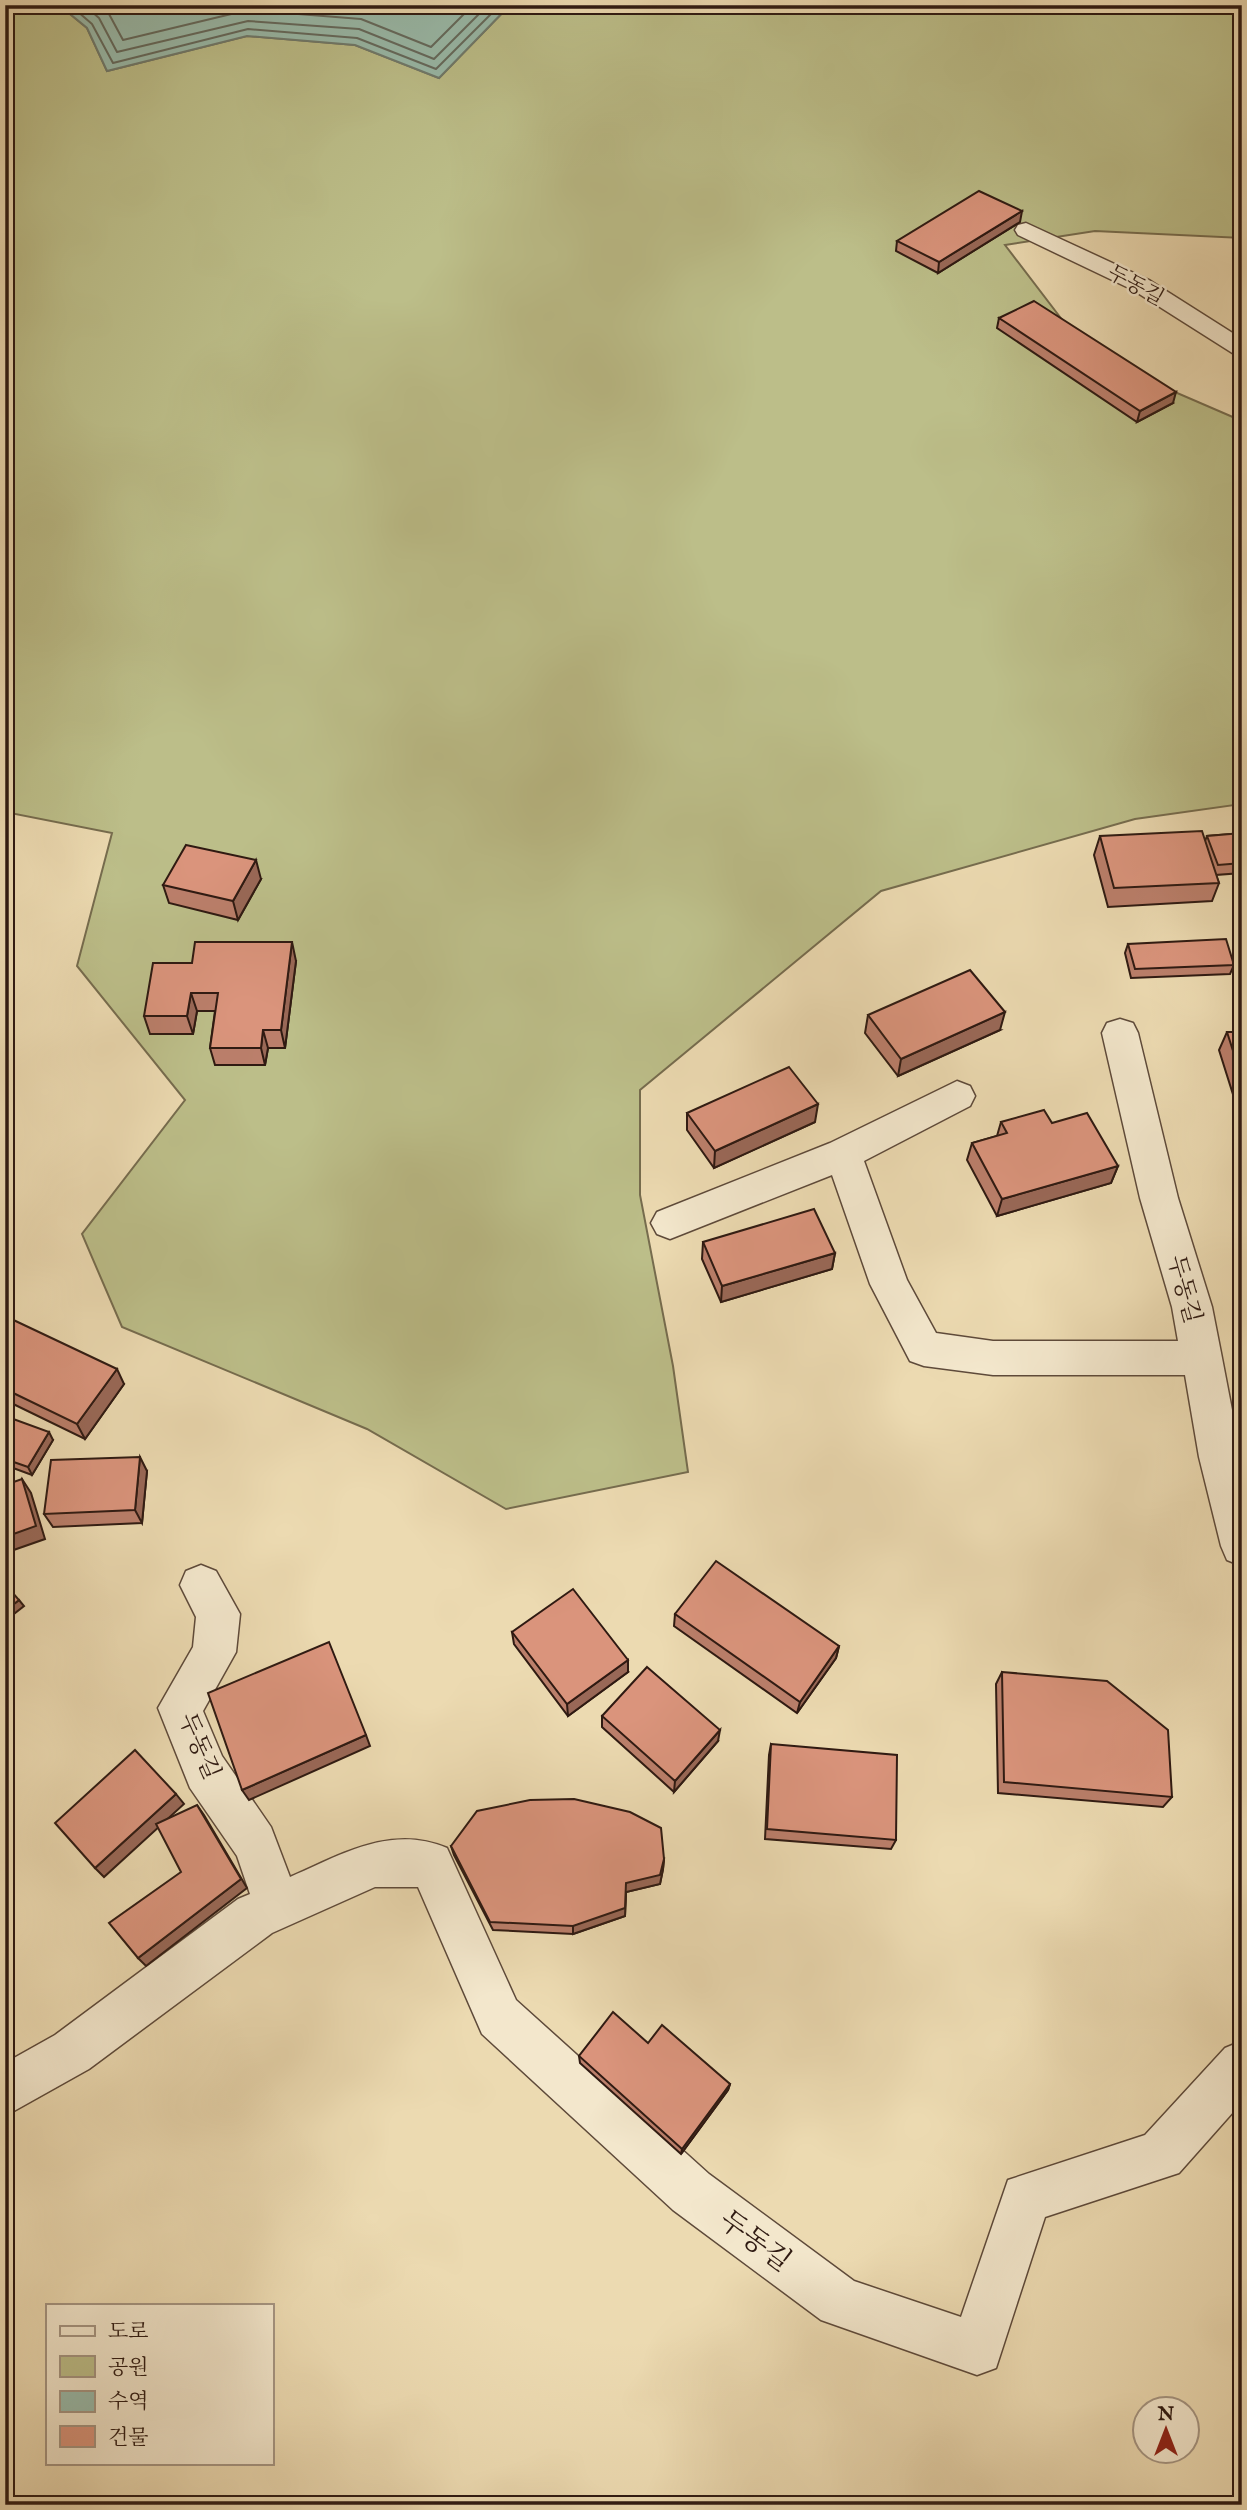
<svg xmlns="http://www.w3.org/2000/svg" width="1247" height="2510" viewBox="0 0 1247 2510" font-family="'IM FELL English','Noto Serif KR',serif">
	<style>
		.green { fill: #bcbe89; stroke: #766c4e; stroke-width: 2 }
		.water { fill: #99bbab; stroke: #6f7b6e; stroke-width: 2 }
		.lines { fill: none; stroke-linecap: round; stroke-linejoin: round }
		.shore { stroke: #646a5e; stroke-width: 2 }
		.lane-casing { stroke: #5e4a3a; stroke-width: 3 }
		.street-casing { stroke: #5e4a3a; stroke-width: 3 }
		.lane { fill: #f3e7cc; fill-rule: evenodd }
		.street { fill: #f3e7cc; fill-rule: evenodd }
		.wall { fill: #bb7f6b; stroke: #2f1a12; stroke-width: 2 }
		.shaded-wall { fill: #996857; stroke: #2f1a12; stroke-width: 2 }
		.building { fill: #da947c; stroke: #2f1a12; stroke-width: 2 }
		.labels { text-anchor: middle; stroke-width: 5; stroke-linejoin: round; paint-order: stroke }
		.far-street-label { font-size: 21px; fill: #2f1a12; stroke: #f3e7cc }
		.street-label { font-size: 24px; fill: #2f1a12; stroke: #f3e7cc }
		.near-street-label { font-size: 28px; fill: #2f1a12; stroke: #f3e7cc }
	</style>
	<rect width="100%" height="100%" fill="#ecdab1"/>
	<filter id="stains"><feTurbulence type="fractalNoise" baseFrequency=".00286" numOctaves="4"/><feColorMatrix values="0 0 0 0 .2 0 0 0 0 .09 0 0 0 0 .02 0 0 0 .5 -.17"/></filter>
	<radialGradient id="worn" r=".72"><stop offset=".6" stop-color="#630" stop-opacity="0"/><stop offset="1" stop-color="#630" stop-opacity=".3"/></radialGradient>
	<!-- green -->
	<path class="green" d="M5 5H59L87 28 107 71 247 36 355 45 439 78 510 5H1242V238L1095 231 1005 245 1089 355 1242 421V804L1135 819 881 891 640 1090V1195L673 1366 688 1472 506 1509 367 1429 122 1327 82 1234 185 1100 77 966 112 833 5 812Z"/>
	<!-- water -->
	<path class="water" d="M59 5H510L439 78 355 45 247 36 107 71 87 28Z"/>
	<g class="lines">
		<!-- shore -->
		<g class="shore">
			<path d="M70 5 92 24 113 63 248 29 357 38 436 69 500 5"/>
			<path d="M84 5 99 18 117 52 248 21 359 29 434 59 488 5"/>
			<path d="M100 5 109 14 123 40 248 10 361 19 431 47 473 5"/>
		</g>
		<!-- lane casing -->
		<g class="lane-casing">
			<path id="lane" d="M1026 223 1149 280 1242 339V356L1234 354 1133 290 1018 235 1015 230 1018 225Z"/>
		</g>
		<!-- street casing -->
		<g class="street-casing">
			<g id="street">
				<path d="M1120 1019 1133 1023 1138 1033 1178 1198 1212 1307 1222 1358 1242 1462V1566L1227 1560 1221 1546 1199 1457 1185 1375H993L924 1366 910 1361 870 1284 832 1175 670 1239 657 1234 651 1223 657 1212 830 1143 957 1081 970 1086 975 1096 970 1106 864 1161 907 1280 936 1333 993 1341H1178L1172 1307 1140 1198 1102 1033 1107 1023Z"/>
				<path d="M201 1565 216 1571 240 1614 236 1652 203 1711 222 1756 271 1827 290 1877C341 1855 391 1824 447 1848L516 2000 709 2174 854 2281 961 2317 1008 2180 1145 2135 1225 2048 1242 2041V2102L1179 2173 1045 2217 996 2368 977 2375 821 2320 673 2210 482 2034 418 1887H375L272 1933 89 2069 5 2116V2063L55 2035 238 1899 250 1894 237 1856 190 1788 158 1708 193 1647 196 1617 180 1585 186 1571Z"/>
			</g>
		</g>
		<!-- lane -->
		<use href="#lane" class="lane"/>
		<!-- street -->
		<use href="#street" class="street"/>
	</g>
	<!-- wall -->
	<g class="wall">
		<path d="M1020 222 938 273 896 251 897 241Z"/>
		<path d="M999 318 1173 403 1137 422 997 328Z"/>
		<path d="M1242 833V873L1216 875 1219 883 1212 901 1108 907 1094 855 1100 836 1205 841 1207 836Z"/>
		<path d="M261 879 238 920 169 903 163 885Z"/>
		<path d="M1128 944 1234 965 1230 974 1131 978 1125 953Z"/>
		<path d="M296 961 285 1048H268L265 1065H215L210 1048 215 1011H197L193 1034H150L144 1016 192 963Z"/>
		<path d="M868 1015 1000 1030 898 1076 865 1033Z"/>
		<path d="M1227 1032H1242V1123L1219 1050Z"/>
		<path d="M687 1113 815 1122 714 1168 687 1130Z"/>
		<path d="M1001 1122 1052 1123 1118 1166 1111 1183 997 1216 967 1160 972 1143 997 1136Z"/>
		<path d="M703 1242 835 1253 832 1269 721 1302 702 1259Z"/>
		<path d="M5 1316 124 1384 85 1439 5 1400Z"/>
		<path d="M5 1416 53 1440 32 1475 5 1465Z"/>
		<path d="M147 1471 142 1523 53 1527 44 1514Z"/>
		<path d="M675 1614 839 1646 836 1658 797 1713 674 1626Z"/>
		<path d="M512 1632 628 1672 568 1716 514 1644Z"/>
		<path d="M1002 1672 1172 1797 1163 1807 998 1793 996 1684Z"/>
		<path d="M602 1716 718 1741 674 1792 602 1727Z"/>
		<path d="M771 1744 896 1840 891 1849 765 1839 769 1755Z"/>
		<path d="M451 1846 664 1859 663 1869 660 1884 626 1892 625 1916 573 1934 493 1930 454 1855Z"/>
		<path d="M648 2043 730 2084 728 2090 681 2154 580 2063 579 2056Z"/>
	</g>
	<!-- shaded-wall -->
	<g class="shaded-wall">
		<path d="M1022 211 1020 222 938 273 939 262Z"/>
		<path d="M1176 392 1173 403 1137 422 1140 411Z"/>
		<path d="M256 860 261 879 238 920 233 901Z"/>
		<path d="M292 942 296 961 285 1048 281 1030Z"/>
		<path d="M191 993 197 1011 193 1034 187 1016Z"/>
		<path d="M1005 1012 1000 1030 898 1076 901 1059Z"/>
		<path d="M263 1030 268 1048 265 1065 261 1048Z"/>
		<path d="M818 1104 815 1122 714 1168 715 1151Z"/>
		<path d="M1118 1166 1111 1183 997 1216 1002 1199Z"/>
		<path d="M835 1253 832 1269 721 1302 722 1286Z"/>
		<path d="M117 1369 124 1384 85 1439 77 1424Z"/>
		<path d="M49 1432 53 1440 32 1475 28 1467Z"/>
		<path d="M140 1457 147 1471 142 1523 135 1510Z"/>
		<path d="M22 1479 31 1493 45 1539 5 1553V1537Z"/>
		<path d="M19 1600 24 1606 5 1621V1611Z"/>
		<path d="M839 1646 836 1658 797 1713 800 1702Z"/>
		<path d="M628 1660V1672L568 1716 567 1704Z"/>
		<path d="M720 1730 718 1741 674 1792 675 1781Z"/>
		<path d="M366 1735 370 1746 249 1800 242 1790Z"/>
		<path d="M176 1794 184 1804 104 1877 95 1868Z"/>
		<path d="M197 1805 204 1815 247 1888 146 1966 138 1958 241 1879Z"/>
		<path d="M664 1859 663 1869 660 1884 626 1892 625 1916 573 1934V1926L626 1883Z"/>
		<path d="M730 2084 728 2090 681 2154 682 2149Z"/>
	</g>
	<!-- building -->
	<g class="building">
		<path d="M979 191 1022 211 939 262 897 241Z"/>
		<path d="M1034 301 1176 392 1140 411 999 318Z"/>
		<path d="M1202 831 1219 883 1114 888 1100 836Z"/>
		<path d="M1242 833V863L1218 865 1207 836Z"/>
		<path d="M186 845 256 860 233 901 163 885Z"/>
		<path d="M1226 939 1234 965 1135 969 1128 944Z"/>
		<path d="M195 942H292L281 1030H263L261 1048H210L218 993H191L187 1016H144L153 963H192Z"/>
		<path d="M970 970 1005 1012 901 1059 868 1015Z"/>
		<path d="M1227 1032H1242V1079Z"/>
		<path d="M789 1067 818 1104 715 1151 687 1113Z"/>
		<path d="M1044 1110 1052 1123 1087 1113 1118 1166 1002 1199 972 1143 1007 1133 1001 1122Z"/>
		<path d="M814 1209 835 1253 722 1286 703 1242Z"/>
		<path d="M5 1316 117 1369 77 1424 5 1389Z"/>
		<path d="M5 1416 49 1432 28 1467 5 1459Z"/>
		<path d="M140 1457 135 1510 44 1514 51 1460Z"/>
		<path d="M22 1479 36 1526 5 1537V1485Z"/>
		<path d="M716 1561 839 1646 800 1702 675 1614Z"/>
		<path d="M5 1584 19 1600 5 1611Z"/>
		<path d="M573 1589 628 1660 567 1704 512 1632Z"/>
		<path d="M329 1642 366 1735 242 1790 208 1693Z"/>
		<path d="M647 1667 720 1730 675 1781 602 1716Z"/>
		<path d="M1002 1672 1107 1681 1168 1730 1172 1797 1004 1782Z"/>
		<path d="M771 1744 897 1755 896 1840 767 1829Z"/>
		<path d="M135 1750 176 1794 95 1868 55 1823Z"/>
		<path d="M574 1799 630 1812 661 1828 664 1859 660 1875 626 1883 625 1908 573 1926 490 1922 451 1846 477 1811 530 1800Z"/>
		<path d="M197 1805 241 1879 138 1958 109 1923 181 1872 156 1824Z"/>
		<path d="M613 2012 648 2043 662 2025 730 2084 682 2149 579 2056Z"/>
	</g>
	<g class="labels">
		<!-- far-street labels -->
		<g class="far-street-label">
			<text transform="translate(1136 285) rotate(29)" y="7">두동길</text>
		</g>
		<!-- street labels -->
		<g class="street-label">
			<text transform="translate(1185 1289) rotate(75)" y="8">두동길</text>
			<text transform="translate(200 1746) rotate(67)" y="8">두동길</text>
		</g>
		<!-- near-street labels -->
		<g class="near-street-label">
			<text transform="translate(756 2240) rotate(37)" y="10">두동길</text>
		</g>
	</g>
	<!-- margin -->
	<rect width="1247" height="2510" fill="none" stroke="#ecdab1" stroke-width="28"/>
	<rect x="7" y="7" width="1233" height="2496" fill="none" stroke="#2f1a12" stroke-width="3.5"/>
	<rect x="14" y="14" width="1219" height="2482" fill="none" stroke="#2f1a12" stroke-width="2"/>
	<!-- legend -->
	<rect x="46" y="2304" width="228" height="161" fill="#f3e7cc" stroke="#a59582" stroke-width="2"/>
	<rect x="60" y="2326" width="35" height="10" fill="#f3e7cc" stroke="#a59582" stroke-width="2"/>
	<text x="108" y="2338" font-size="21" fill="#2f1a12">도로</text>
	<rect x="60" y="2356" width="35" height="21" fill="#bcbe89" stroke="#a59582" stroke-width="2"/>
	<text x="108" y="2374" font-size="21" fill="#2f1a12">공원</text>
	<rect x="60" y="2391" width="35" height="21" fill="#99bbab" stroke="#a59582" stroke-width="2"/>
	<text x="108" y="2408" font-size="21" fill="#2f1a12">수역</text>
	<rect x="60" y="2426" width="35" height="21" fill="#da947c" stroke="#a59582" stroke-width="2"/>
	<text x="108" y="2444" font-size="21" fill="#2f1a12">건물</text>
	<!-- north arrow -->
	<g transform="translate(1166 2430)"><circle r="33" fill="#f3e7cc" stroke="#a59582" stroke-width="2"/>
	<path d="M0-5L12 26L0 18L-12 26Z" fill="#8f2418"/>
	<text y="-10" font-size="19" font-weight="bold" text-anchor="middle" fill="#2f1a12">N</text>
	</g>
	<rect width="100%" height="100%" filter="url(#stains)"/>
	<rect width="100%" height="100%" fill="url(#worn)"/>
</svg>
